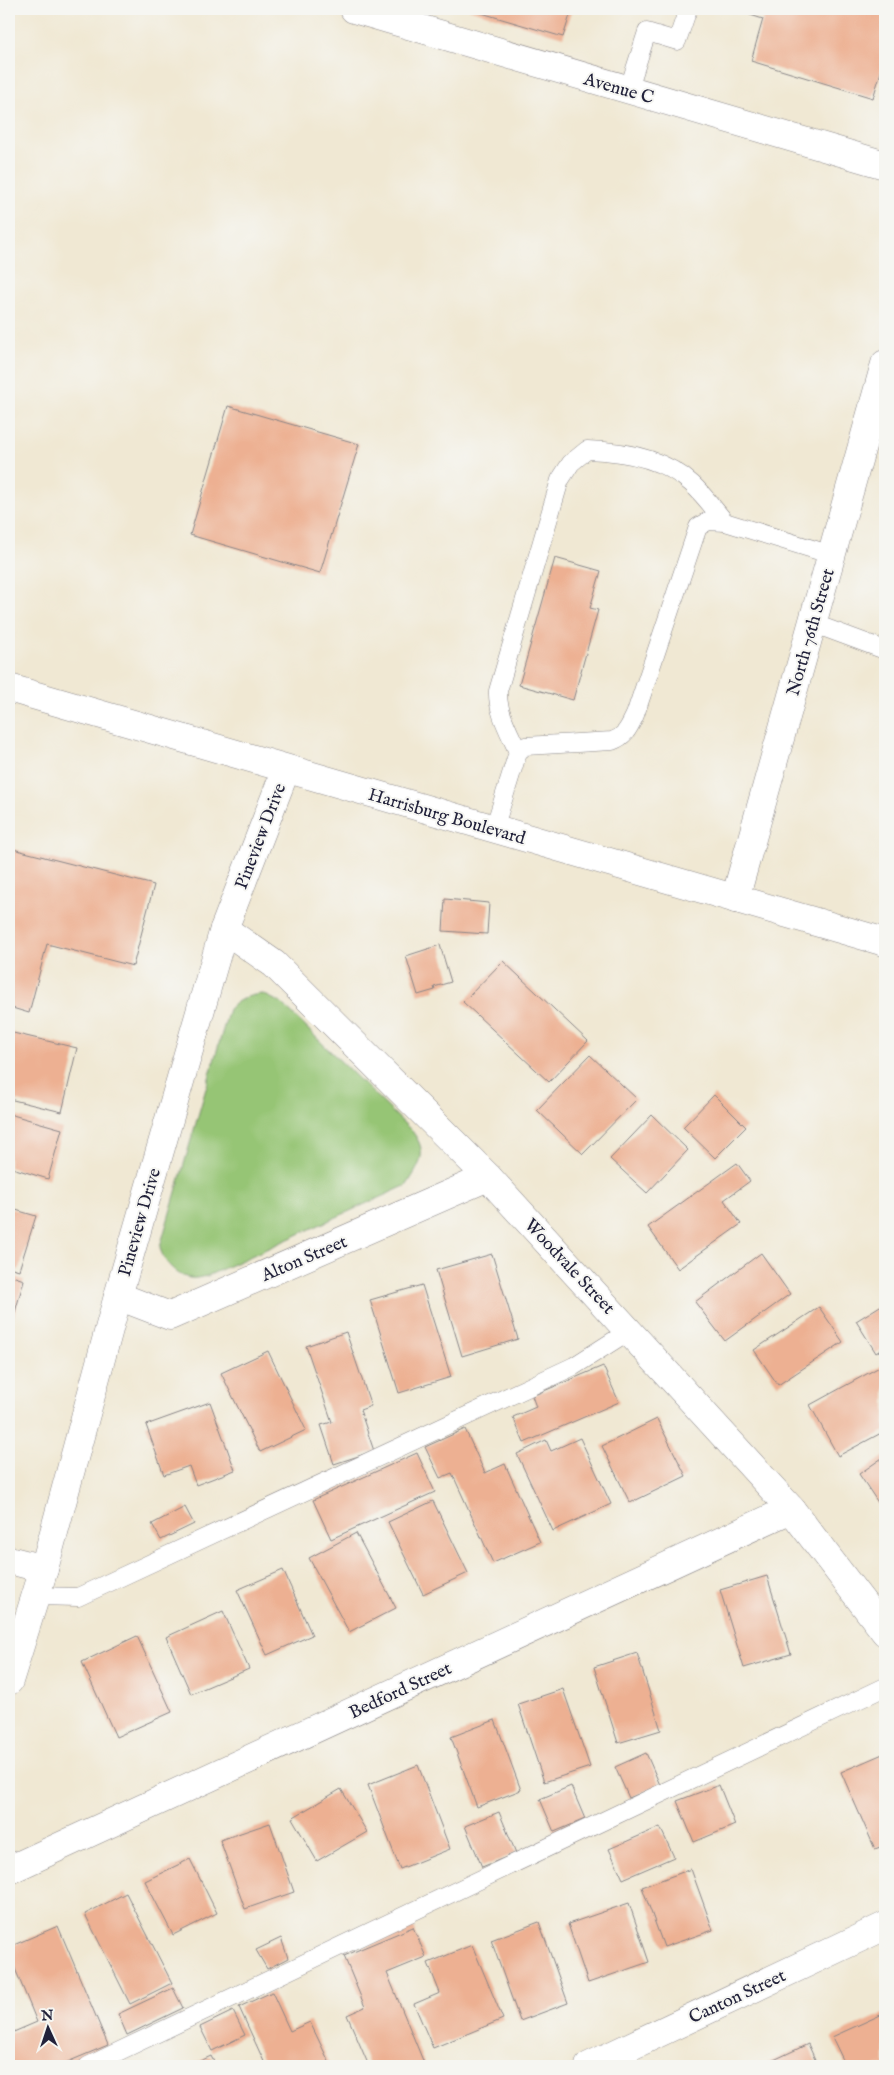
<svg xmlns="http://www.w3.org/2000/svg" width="894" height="2075" viewBox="0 0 894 2075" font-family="'IM FELL English',serif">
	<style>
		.green { fill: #96c574; stroke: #5c7458 }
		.building { fill: #edb092 }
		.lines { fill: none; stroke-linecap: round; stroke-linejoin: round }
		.lane-casing { stroke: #898587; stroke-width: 19 }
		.street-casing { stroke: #898587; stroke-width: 29 }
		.secondary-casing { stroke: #898587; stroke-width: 29 }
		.lane { stroke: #fff; stroke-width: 18 }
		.street { stroke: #fff; stroke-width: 28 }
		.secondary { stroke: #fff; stroke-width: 28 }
		.labels { text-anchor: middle; stroke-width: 4; stroke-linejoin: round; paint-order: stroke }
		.street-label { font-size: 18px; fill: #22223b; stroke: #f6f6f2 }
	</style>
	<rect width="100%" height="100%" fill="#f6f6f2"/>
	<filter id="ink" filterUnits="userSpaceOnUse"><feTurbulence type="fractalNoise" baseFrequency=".02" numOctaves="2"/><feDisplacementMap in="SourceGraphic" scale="10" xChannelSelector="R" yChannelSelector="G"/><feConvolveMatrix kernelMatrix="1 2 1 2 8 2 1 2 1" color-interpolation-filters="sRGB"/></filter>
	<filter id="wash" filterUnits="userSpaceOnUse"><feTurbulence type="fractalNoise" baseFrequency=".0096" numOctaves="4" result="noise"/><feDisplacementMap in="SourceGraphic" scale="20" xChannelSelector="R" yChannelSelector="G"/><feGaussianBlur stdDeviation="1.12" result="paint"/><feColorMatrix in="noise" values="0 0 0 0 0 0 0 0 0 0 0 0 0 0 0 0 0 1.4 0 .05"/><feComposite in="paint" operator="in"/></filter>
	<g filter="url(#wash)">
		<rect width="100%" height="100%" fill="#f0e8d3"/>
		<!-- green -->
		<path class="green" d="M263 994 281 1003 412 1131C429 1153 420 1164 407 1185L207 1276C202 1277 195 1279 190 1278 176 1276 162 1260 160 1247L229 1009C239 999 248 995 263 994Z"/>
		<g id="blocks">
			<!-- building -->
			<g class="building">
				<path d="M468 9H572L563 37Z"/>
				<path d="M745 9H885V59L873 98 751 61 763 19 744 13Z"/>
				<path d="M228 406 359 444 320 573 190 535Z"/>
				<path d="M555 558 601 571 590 608 598 610 573 700 519 685Z"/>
				<path d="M9 848 154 885 133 966 47 944 29 1013 9 1007Z"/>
				<path d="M445 899 489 903 487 934 443 931Z"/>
				<path d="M440 945 451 982 434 987 435 990 418 995 406 956Z"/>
				<path d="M503 961 588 1041 549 1082 463 1002Z"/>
				<path d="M9 1032 77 1048 62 1112 9 1099Z"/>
				<path d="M590 1055 637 1099 583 1154 537 1110Z"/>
				<path d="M714 1095 746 1127 715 1158 683 1127Z"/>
				<path d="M9 1114 62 1129 48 1179 9 1167Z"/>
				<path d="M652 1115 688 1150 647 1193 610 1159Z"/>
				<path d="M737 1163 750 1181 724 1200 741 1224 678 1269 648 1227Z"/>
				<path d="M9 1208 36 1216 19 1270 9 1267Z"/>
				<path d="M761 1253 790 1294 725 1341 695 1302Z"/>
				<path d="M492 1254 518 1339 462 1356 436 1270Z"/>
				<path d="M9 1275 24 1280 12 1323 9 1322Z"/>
				<path d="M422 1285 451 1377 399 1393 370 1300Z"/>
				<path d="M885 1303V1347L876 1353 856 1321Z"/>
				<path d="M819 1307 843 1342 778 1385 754 1350Z"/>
				<path d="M346 1332 371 1406 360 1410 374 1451 334 1464 321 1425 332 1422 306 1346Z"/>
				<path d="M268 1351 306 1430 260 1452 221 1373Z"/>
				<path d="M885 1364V1431L838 1456 810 1405Z"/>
				<path d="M603 1366 619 1402 524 1443 513 1417 536 1407 532 1396Z"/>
				<path d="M210 1402 235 1470 196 1485 189 1466 164 1475 146 1425Z"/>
				<path d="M657 1419 686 1476 630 1503 602 1446Z"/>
				<path d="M465 1429 485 1473 505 1464 540 1542 493 1563 452 1473 440 1478 425 1447Z"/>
				<path d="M580 1438 611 1504 553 1531 517 1454 546 1440 551 1451Z"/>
				<path d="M417 1453 435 1492 331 1539 313 1500Z"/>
				<path d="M885 1456V1513L859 1474Z"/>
				<path d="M433 1501 468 1573 423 1594 388 1522Z"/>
				<path d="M185 1507 194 1524 161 1540 152 1524Z"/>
				<path d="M356 1533 396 1608 349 1632 309 1558Z"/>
				<path d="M283 1570 312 1635 267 1655 237 1590Z"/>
				<path d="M767 1576 791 1654 744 1668 720 1590Z"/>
				<path d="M223 1611 249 1669 191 1694 166 1637Z"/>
				<path d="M137 1636 172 1712 116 1737 82 1662Z"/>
				<path d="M637 1653 661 1730 618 1743 594 1667Z"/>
				<path d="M563 1689 590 1767 544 1782 518 1704Z"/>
				<path d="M495 1720 521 1790 477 1807 451 1737Z"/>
				<path d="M646 1753 660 1785 629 1798 615 1767Z"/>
				<path d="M885 1753V1845L875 1849 841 1772Z"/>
				<path d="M418 1765 450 1849 400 1869 368 1785Z"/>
				<path d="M719 1785 735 1825 694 1842 677 1801Z"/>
				<path d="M571 1786 585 1819 554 1832 540 1799Z"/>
				<path d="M341 1789 367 1832 317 1861 292 1818Z"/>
				<path d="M499 1812 516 1853 482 1867 465 1826Z"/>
				<path d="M270 1823 294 1892 245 1909 220 1840Z"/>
				<path d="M660 1827 674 1857 623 1879 609 1849Z"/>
				<path d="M190 1859 217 1913 173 1935 145 1881Z"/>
				<path d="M691 1869 713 1930 664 1947 642 1887Z"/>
				<path d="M126 1893 172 1983 130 2004 85 1914Z"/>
				<path d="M629 1903 649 1962 588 1983 568 1924Z"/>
				<path d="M539 1922 568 2003 520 2021 491 1940Z"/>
				<path d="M58 1926 108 2045 58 2066H10L9 2034 37 2022 9 1954V1947Z"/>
				<path d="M413 1927 426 1957 387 1973 424 2063 416 2066H369L347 2015 365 2007 344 1956Z"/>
				<path d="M281 1938 288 1958 267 1969 256 1950Z"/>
				<path d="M472 1945 503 2019 433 2048 414 2004 440 1993 428 1963Z"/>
				<path d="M173 1988 183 2008 127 2035 118 2014Z"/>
				<path d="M272 1992 290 2031 310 2022 331 2066H266L239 2007Z"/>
				<path d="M233 2011 245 2035 212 2051 200 2027Z"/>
				<path d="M885 2013V2066H846L832 2037Z"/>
				<path d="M808 2044 818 2066H761Z"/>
				<path d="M211 2056 216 2066H189Z"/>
			</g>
		</g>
	</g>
	<g filter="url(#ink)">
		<use href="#blocks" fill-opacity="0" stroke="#898587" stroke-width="1"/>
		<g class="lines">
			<!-- lane casing -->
			<g class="lane-casing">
				<g id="lane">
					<path d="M628 91 647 32 677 41 688 9"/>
					<path d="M812 623 885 650"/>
					<path d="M518 752C510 733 497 712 498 691L560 480 571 463 587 450C622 451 664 458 692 484 704 495 714 509 725 522"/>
					<path d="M494 829 518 752 525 746 612 741C626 736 629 727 635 715L698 527 708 521 725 522 832 555"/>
					<path d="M35 1596 78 1597 574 1366 629 1331"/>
					<path d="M88 2066 885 1687"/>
				</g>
			</g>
			<!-- street casing -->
			<g class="street-casing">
				<g id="street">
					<path d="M354 9 885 165"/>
					<path d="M735 899 885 364"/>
					<path d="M224 929 274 964 488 1177 791 1509 885 1632"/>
					<path d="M118 1296 170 1316 488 1177"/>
					<path d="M9 1560 44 1569"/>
					<path d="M9 1681 44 1569 118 1296 224 929 286 769"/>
					<path d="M9 1870 791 1509"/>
					<path d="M589 2066 885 1926"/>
				</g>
			</g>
			<!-- secondary casing -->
			<g class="secondary-casing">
				<path id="secondary" d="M9 688 885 942"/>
			</g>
			<!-- lane -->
			<use href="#lane" class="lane"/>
			<!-- street -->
			<use href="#street" class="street"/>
			<!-- secondary -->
			<use href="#secondary" class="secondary"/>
		</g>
	</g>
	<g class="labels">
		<!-- street labels -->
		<g class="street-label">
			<text transform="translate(619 88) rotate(16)" y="6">Avenue C</text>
			<text transform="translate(810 632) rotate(-74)" y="6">North 76th Street</text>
			<text transform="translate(447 816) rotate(16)" y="6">Harrisburg Boulevard</text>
			<text transform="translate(260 836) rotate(-69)" y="6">Pineview Drive</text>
			<text transform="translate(139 1222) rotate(-74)" y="6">Pineview Drive</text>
			<text transform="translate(304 1258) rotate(-23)" y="6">Alton Street</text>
			<text transform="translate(570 1266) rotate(47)" y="6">Woodvale Street</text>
			<text transform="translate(400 1690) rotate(-25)" y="6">Bedford Street</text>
			<text transform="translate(737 1996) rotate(-25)" y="6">Canton Street</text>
		</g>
	</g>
	<!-- margin -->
	<rect width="894" height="2075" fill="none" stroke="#f6f6f2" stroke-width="30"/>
	<!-- north arrow -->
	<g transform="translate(48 2028) rotate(357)" stroke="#f6f6f2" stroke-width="4" paint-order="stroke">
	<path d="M0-4L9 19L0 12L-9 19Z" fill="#22223b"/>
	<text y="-8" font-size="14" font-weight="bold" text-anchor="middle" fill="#22223b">N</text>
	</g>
</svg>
